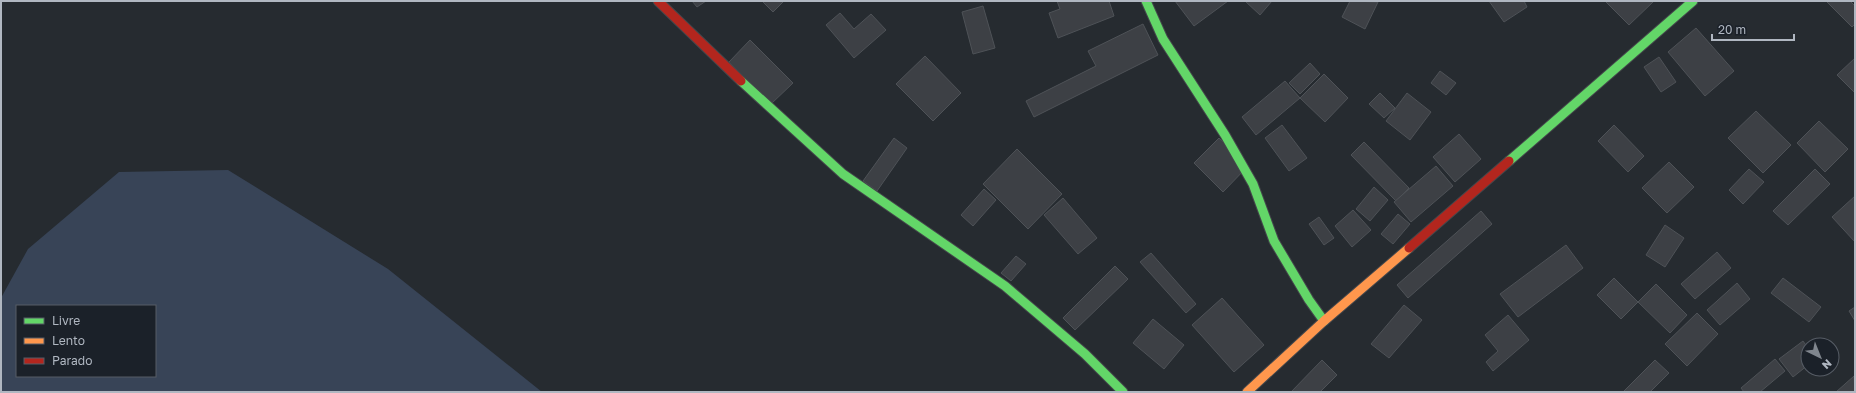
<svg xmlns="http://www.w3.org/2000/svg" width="1856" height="393" viewBox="0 0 1856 393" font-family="'Golos Text',sans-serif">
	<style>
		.water { fill: #384457; fill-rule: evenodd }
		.building { fill: #3d4045; stroke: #4e5257 }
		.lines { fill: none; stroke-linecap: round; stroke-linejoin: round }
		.fast-casing { stroke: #44474b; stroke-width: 11 }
		.slow-casing { stroke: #44474b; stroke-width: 11 }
		.jam-casing { stroke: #44474b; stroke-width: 11 }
		.fast { stroke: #63d668; stroke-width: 9 }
		.slow { stroke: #ff974d; stroke-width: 9 }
		.jam { stroke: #b3261e; stroke-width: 9 }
	</style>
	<rect width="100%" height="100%" fill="#262b30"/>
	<!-- water -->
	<path class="water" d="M228 170 388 269 542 392H1V298L28 249 119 172ZM17 306H155V376H17Z"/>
	<!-- building -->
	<g class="building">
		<path d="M692 1H706L697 7Z"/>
		<path d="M762 1H784L773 12Z"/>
		<path d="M1057 1H1109L1114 16 1058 38 1049 13 1060 9Z"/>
		<path d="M1175 1H1228L1194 26Z"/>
		<path d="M1245 1H1272L1260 15Z"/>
		<path d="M1350 1 1378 2 1365 29 1342 17Z"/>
		<path d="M1489 1H1524L1527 7 1504 22Z"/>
		<path d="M1605 1H1654L1629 25Z"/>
		<path d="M1829 1H1850L1855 6V24L1852 27 1827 2Z"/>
		<path d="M983 6 995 48 973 54 962 12Z"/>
		<path d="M840 13 854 29 871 14 886 30 854 58 826 25Z"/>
		<path d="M1143 24 1158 55 1034 117 1026 101 1096 66 1088 51Z"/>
		<path d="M1696 28 1734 71 1705 96 1668 52Z"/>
		<path d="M750 40 793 83 771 104 729 62Z"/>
		<path d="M925 56 961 93 933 121 896 84Z"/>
		<path d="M1659 57 1676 82 1661 92 1644 67Z"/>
		<path d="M1855 58V93L1837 75Z"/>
		<path d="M1310 63 1320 74 1300 94 1289 83Z"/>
		<path d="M1440 71 1456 83 1446 95 1431 83Z"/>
		<path d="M1324 74 1348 98 1325 122 1300 98Z"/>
		<path d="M1285 81 1300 98 1256 135 1242 117Z"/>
		<path d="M1380 93 1395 108 1384 118 1369 104Z"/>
		<path d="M1407 93 1431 112 1410 140 1386 121Z"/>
		<path d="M1756 111 1791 145 1763 173 1728 138Z"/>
		<path d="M1819 121 1848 149 1825 172 1797 143Z"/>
		<path d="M1282 125 1307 158 1289 171 1265 138Z"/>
		<path d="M1614 125 1644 156 1628 172 1598 141Z"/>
		<path d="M1459 134 1481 159 1455 182 1433 157Z"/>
		<path d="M894 138 907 148 877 191 863 181Z"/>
		<path d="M1219 138 1248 166 1223 192 1194 163Z"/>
		<path d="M1364 142 1409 188 1396 201 1351 155Z"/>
		<path d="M1017 149 1062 194 1028 229 983 184Z"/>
		<path d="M1669 162 1694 187 1667 213 1642 188Z"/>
		<path d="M1436 166 1453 186 1411 222 1394 202Z"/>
		<path d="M1749 169 1764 182 1743 204 1729 190Z"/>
		<path d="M1815 169 1830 184 1788 225 1773 211Z"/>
		<path d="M1374 187 1388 200 1370 221 1356 209Z"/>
		<path d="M984 189 996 200 973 226 961 215Z"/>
		<path d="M1855 196V242L1832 217Z"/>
		<path d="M1063 198 1097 238 1078 254 1044 215Z"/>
		<path d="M1353 210 1371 230 1352 247 1335 226Z"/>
		<path d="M1481 211 1492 224 1408 298 1397 285Z"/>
		<path d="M1398 214 1410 224 1393 244 1381 234Z"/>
		<path d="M1319 217 1334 238 1324 245 1309 224Z"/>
		<path d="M1665 225 1684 238 1665 267 1646 255Z"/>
		<path d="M1566 245 1583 268 1518 317 1500 294Z"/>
		<path d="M1717 252 1731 268 1695 299 1681 284Z"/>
		<path d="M1151 253 1196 304 1186 313 1140 262Z"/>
		<path d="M1016 256 1026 264 1011 281 1001 273Z"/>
		<path d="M1115 266 1128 279 1075 330 1063 318Z"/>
		<path d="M1614 278 1638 302 1621 319 1597 295Z"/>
		<path d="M1783 278 1821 307 1809 322 1771 293Z"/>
		<path d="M1737 283 1750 299 1720 325 1707 310Z"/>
		<path d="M1656 284 1687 315 1670 333 1638 302Z"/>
		<path d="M1222 298 1264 345 1234 372 1192 325Z"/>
		<path d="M1404 305 1422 320 1389 358 1371 344Z"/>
		<path d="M1855 307V321L1849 311Z"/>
		<path d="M1697 313 1718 334 1687 366 1665 344Z"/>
		<path d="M1508 315 1529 340 1493 371 1486 362 1498 351 1485 335Z"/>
		<path d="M1153 319 1184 345 1164 369 1133 343Z"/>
		<path d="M1803 341 1808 348V365L1793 377 1779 359Z"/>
		<path d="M1775 359 1785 371 1760 392H1744L1741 388Z"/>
		<path d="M1322 360 1337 375 1320 392H1291Z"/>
		<path d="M1655 360 1669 373 1650 392H1623Z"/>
		<path d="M1854 376 1855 392H1836Z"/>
	</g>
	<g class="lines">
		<!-- fast casing -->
		<g class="fast-casing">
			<g id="fast">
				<path d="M1146 1 1163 39 1225 135 1253 184 1274 241 1309 300 1324 321"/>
				<path d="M741 81 843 174 1005 286 1085 354 1123 392"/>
				<path d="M1509 161 1693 1"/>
			</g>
		</g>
		<!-- slow casing -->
		<g class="slow-casing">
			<path id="slow" d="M1247 392 1324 321 1409 248"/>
		</g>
		<!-- jam casing -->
		<g class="jam-casing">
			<g id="jam">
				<path d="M658 1 741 81"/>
				<path d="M1409 248 1509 161"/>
			</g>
		</g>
		<!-- fast -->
		<use href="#fast" class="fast"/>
		<!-- slow -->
		<use href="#slow" class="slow"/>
		<!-- jam -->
		<use href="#jam" class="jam"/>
	</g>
	<!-- border -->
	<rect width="1856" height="393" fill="none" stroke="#b0b7c1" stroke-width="4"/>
	<!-- legend -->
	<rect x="16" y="305" width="140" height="72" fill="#1b2129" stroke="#575d66"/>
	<rect x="24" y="318" width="20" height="6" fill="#63d668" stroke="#575d66"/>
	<text x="52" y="325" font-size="12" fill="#b0b7c1">Livre</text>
	<rect x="24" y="338" width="20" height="6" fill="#ff974d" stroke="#575d66"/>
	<text x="52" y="345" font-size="12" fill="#b0b7c1">Lento</text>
	<rect x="24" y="358" width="20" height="6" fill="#b3261e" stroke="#575d66"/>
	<text x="52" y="365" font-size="12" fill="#b0b7c1">Parado</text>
	<!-- north arrow -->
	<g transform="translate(1820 357) rotate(137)"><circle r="19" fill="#1b2129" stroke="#575d66"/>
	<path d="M0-3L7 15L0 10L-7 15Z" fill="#80868e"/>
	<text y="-6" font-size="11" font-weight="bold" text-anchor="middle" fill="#b0b7c1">N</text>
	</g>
	<!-- scale -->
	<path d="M1712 34v6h82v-6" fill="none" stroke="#b0b7c1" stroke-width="2"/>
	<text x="1718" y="34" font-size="12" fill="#b0b7c1" stroke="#1b2129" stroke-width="3" paint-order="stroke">20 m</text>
</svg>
